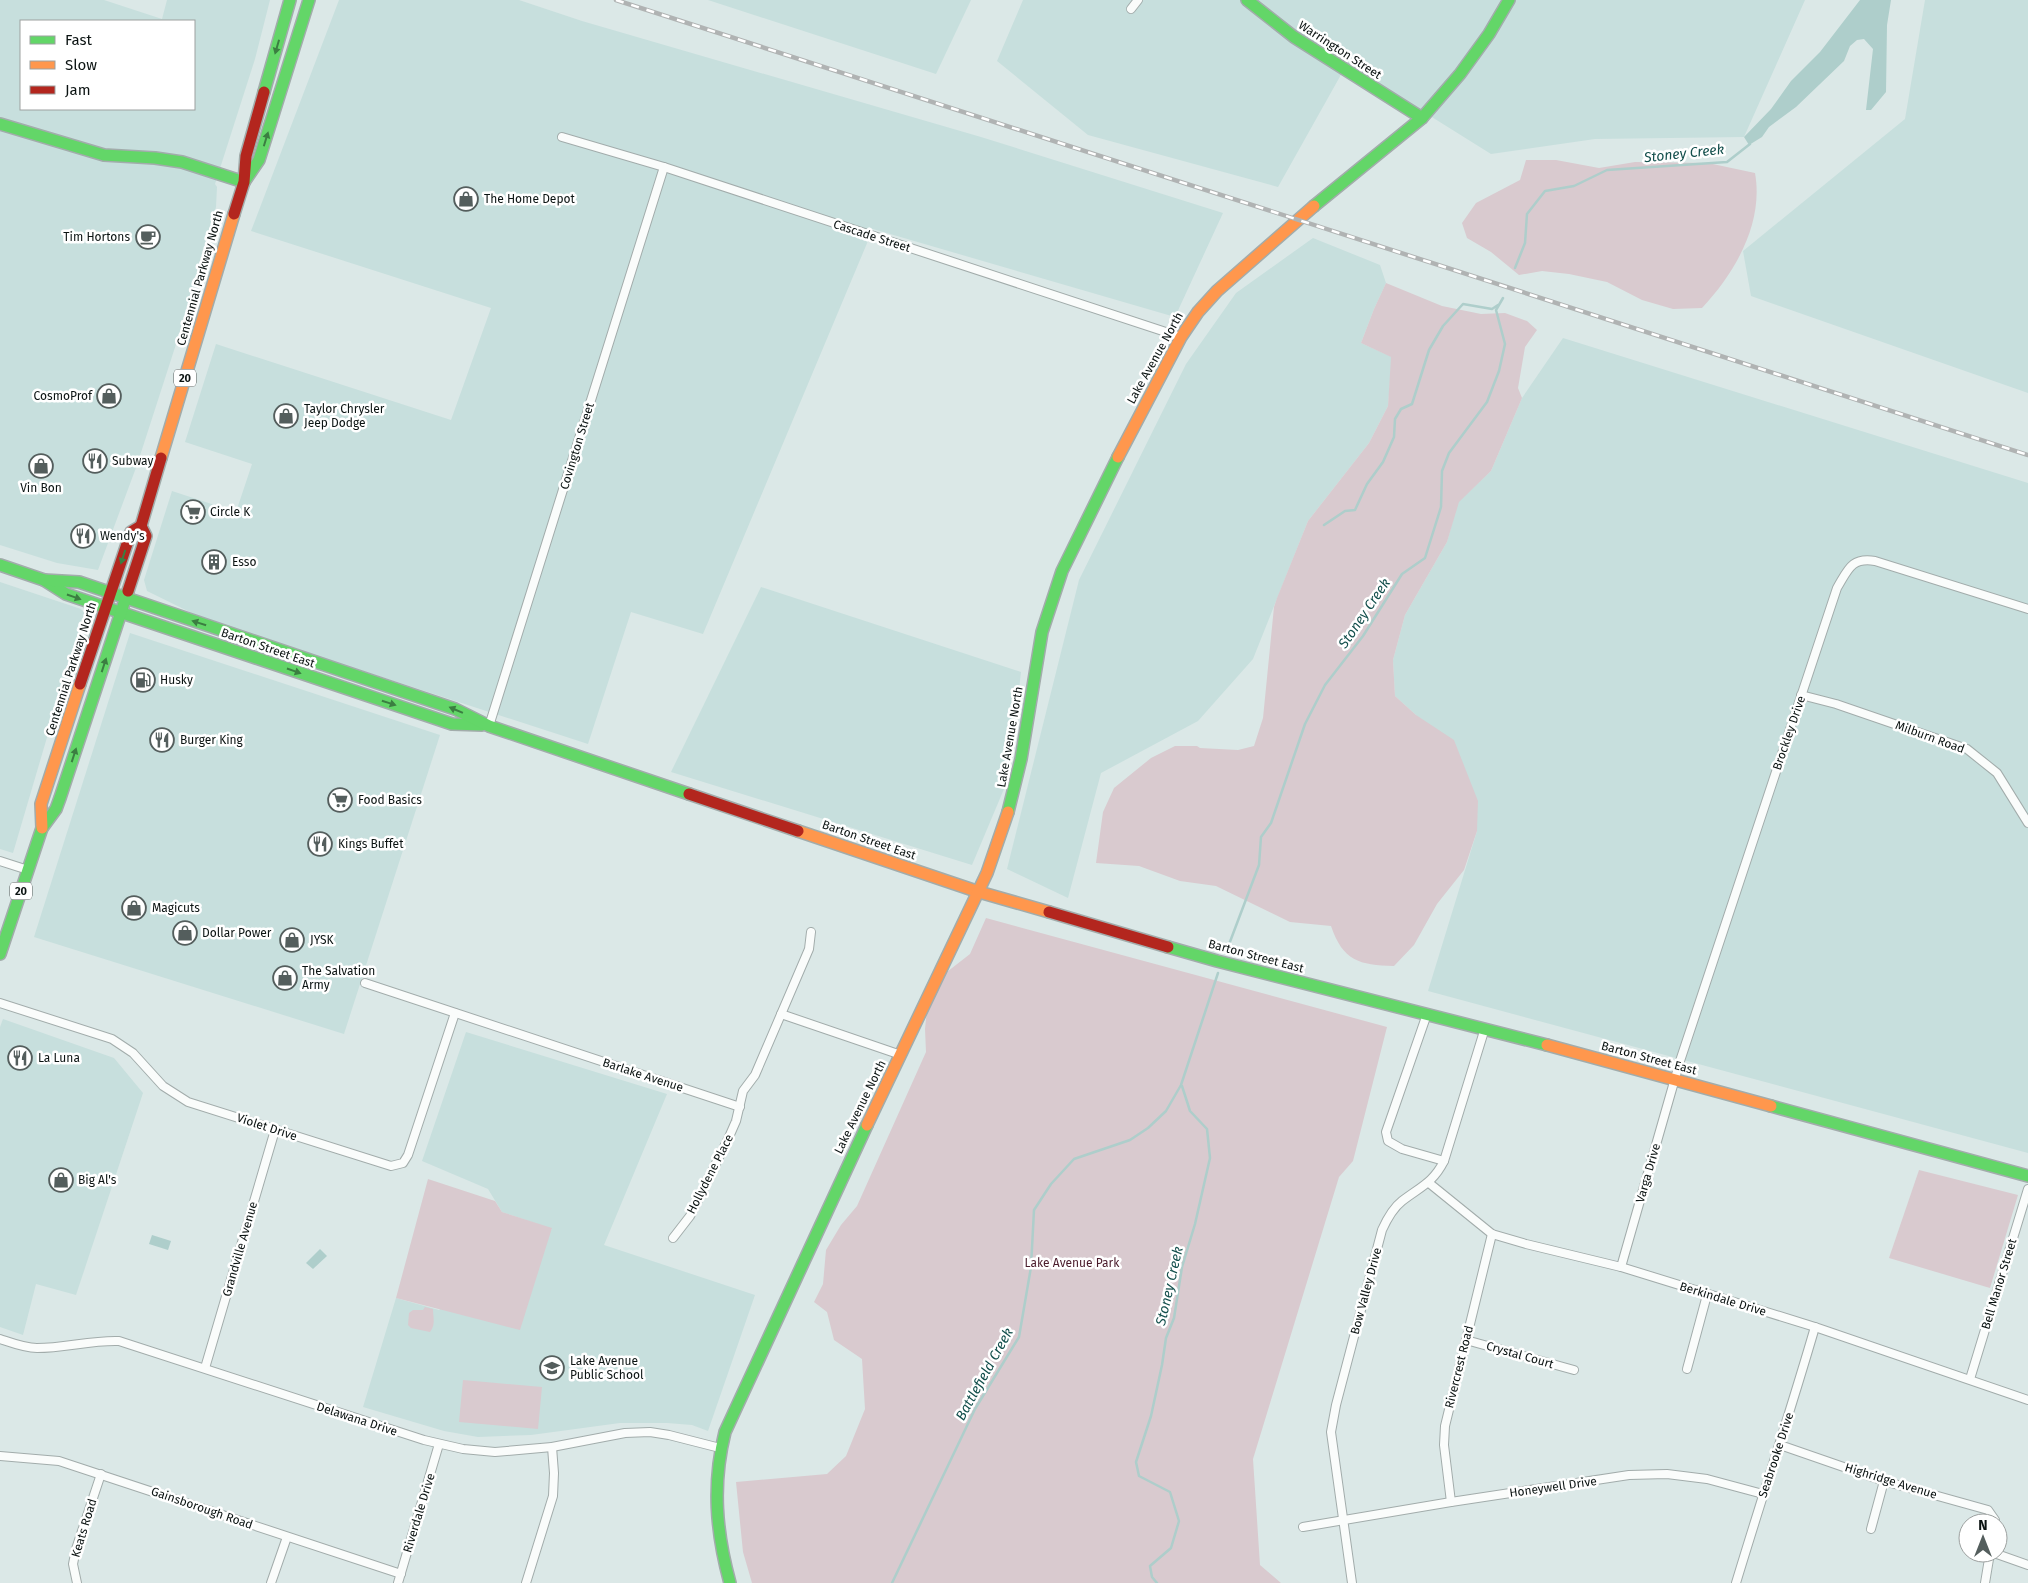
<svg xmlns="http://www.w3.org/2000/svg" width="2028" height="1583" viewBox="0 0 2028 1583" font-family="'Fira Sans',sans-serif">
	<style>
		.built { fill: #c7dfdd; fill-rule: evenodd }
		.green { fill: #d9cacf }
		.water { fill: #aececb }
		.lines { fill: none; stroke-linecap: round; stroke-linejoin: round }
		.stream { stroke: #aececb; stroke-width: 2.5 }
		.street-casing { stroke: #a2acab; stroke-width: 10 }
		.fast-casing { stroke: #a2acab; stroke-width: 14 }
		.slow-casing { stroke: #a2acab; stroke-width: 14 }
		.jam-casing { stroke: #a2acab; stroke-width: 14 }
		.street { stroke: #fafcfb; stroke-width: 8 }
		.fast { stroke: #63d668; stroke-width: 11 }
		.slow { stroke: #ff974d; stroke-width: 11 }
		.jam { stroke: #b3261e; stroke-width: 11 }
		.rail-casing { stroke: #b0b3b3; stroke-width: 4.5 }
		.rail { stroke: #fff; stroke-width: 2.5; stroke-dasharray: 8; stroke-linecap: butt }
		.oneway { fill: #3b7e41 }
		.labels { text-anchor: middle; stroke-width: 5; stroke-linejoin: round; paint-order: stroke }
		.shield { fill: #fff; stroke: #545a59; stroke-width: 1 }
		.shield-label { font-size: 11px; font-weight: bold; fill: #0b1312 }
		.street-label { font-size: 12px; fill: #0b1312; stroke: #fff }
		.poi-label { font-size: 12px; fill: #0b1312; stroke: #fff; text-anchor: start }
		.park-label { font-size: 12px; fill: #4a1b2b; stroke: #fff }
		.water-label { font-size: 14px; font-style: italic; fill: #134f4c; stroke: #fff }
	</style>
	<rect width="100%" height="100%" fill="#dbe8e7"/>
	<!-- built -->
	<g class="built">
		<path d="M0 0H104L162 19 167 0H270L255 59 215 184 217 187 216 207 199 273 137 465 98 570 57 563 0 545ZM21 21H194V109H21Z"/>
		<path d="M339 0H519L582 21 981 137 1223 213 1175 317 873 229 703 634 631 612 588 744 206 620 147 591 144 580 172 491 236 512 252 464 185 442 216 344 451 420 491 308 251 231Z"/>
		<path d="M708 0H971L936 74Z"/>
		<path d="M1023 0H1805L1744 137 1595 139 1491 154 1347 64 1278 187 1088 135 997 61Z"/>
		<path d="M1925 0H2028V393L1751 296 1743 251 1905 119Z"/>
		<path d="M1313 238 1380 265 1386 283 1374 309 1361 343 1392 357 1388 406 1369 443 1308 521 1253 659 1198 721 1101 773 1068 898 1007 869 1079 580 1186 364 1236 293Z"/>
		<path d="M1563 338 2028 483V1153L1428 991 1477 831 1416 715 1395 696 1393 660 1405 615 1447 542 1458 502 1491 471 1522 398Z"/>
		<path d="M0 582 81 609 86 615 63 683 13 853 0 849Z"/>
		<path d="M761 587 1021 672 1009 777 972 865 671 772Z"/>
		<path d="M130 633 440 735 344 1034 34 937Z"/>
		<path d="M3 1019 114 1058 143 1093 76 1295 36 1284 23 1335 0 1327V1027Z"/>
		<path d="M466 1032 667 1094 604 1245 755 1295 708 1431 692 1425 667 1423H620L531 1435 478 1437 444 1431 363 1407 396 1298 439 1310 552 1229 502 1212 488 1189 422 1161Z"/>
	</g>
	<!-- green -->
	<g class="green">
		<path d="M1526 160H1556L1599 168 1635 162 1708 163 1755 173C1764 223 1735 273 1702 308L1673 309 1642 300 1607 282 1569 274 1542 271 1519 275 1491 252 1467 238 1462 223 1476 203 1520 180Z"/>
		<path d="M1386 283 1442 306 1481 314 1505 313 1527 321 1537 330 1525 347 1518 388 1522 398 1491 471 1459 502 1447 542 1405 615 1393 660 1395 696 1416 715 1454 740 1478 801 1477 831 1464 870 1437 904 1414 945 1394 966C1359 965 1343 961 1331 926L1290 922 1216 886 1180 881 1139 866 1096 863 1103 812 1114 788 1151 758 1175 746H1197L1200 748 1238 750 1254 746 1263 718 1274 607 1277 598 1308 521 1369 443 1388 406 1391 357 1361 343 1374 309Z"/>
		<path d="M986 918 1387 1027 1353 1161 1339 1177 1253 1459 1260 1565 1281 1583H752L743 1552 736 1482 827 1474 846 1456 865 1409 862 1359 834 1340 827 1312 814 1302 823 1284 826 1250 841 1225 857 1206 926 1052 925 1029 928 1000 943 975 970 954Z"/>
		<path d="M1919 1170 2018 1195 1990 1288 1889 1258Z"/>
		<path d="M428 1179 495 1201 502 1212 552 1228 520 1330 396 1298Z"/>
		<path d="M425 1307 433 1309C433 1317 436 1325 430 1332L411 1328 408 1325 409 1313 413 1310H423Z"/>
		<path d="M463 1380 542 1387 538 1429 459 1422Z"/>
	</g>
	<!-- water -->
	<g class="water">
		<path d="M1860 0H1891L1887 25 1886 92 1871 110H1866L1873 49 1864 39 1857 40 1850 46 1844 61 1796 107 1769 127 1762 137 1749 145 1744 137 1771 109 1791 81 1820 52Z"/>
		<path d="M152 1235 171 1241 168 1250 149 1244Z"/>
		<path d="M320 1249 327 1256 313 1269 306 1263Z"/>
	</g>
	<g class="lines">
		<!-- stream -->
		<g class="stream">
			<path d="M1515 268 1525 243 1527 214 1545 191 1574 186 1607 170 1727 162 1750 144"/>
			<path d="M1324 525 1345 511 1355 510 1367 484 1383 462 1394 437 1395 419 1401 409 1412 404 1429 350 1443 326 1463 304 1492 309 1498 305"/>
			<path d="M1228 947 1259 865 1261 837 1271 823 1305 724 1325 685 1363 636 1402 574 1425 558 1441 507 1442 471 1449 453 1487 402 1499 371 1505 344 1496 310 1503 298"/>
			<path d="M892 1583 975 1409 1019 1337 1031 1267 1034 1210 1051 1184 1074 1159 1130 1140 1148 1128 1166 1111 1181 1085 1218 973"/>
			<path d="M1157 1583 1152 1577 1150 1566 1171 1548 1179 1521 1170 1492 1139 1476 1136 1462 1151 1416 1162 1365 1166 1338 1174 1318 1182 1267 1195 1224 1210 1158 1207 1129 1190 1111 1182 1086"/>
		</g>
		<!-- street casing -->
		<g class="street-casing">
			<g id="street">
				<path d="M1131 9 1138 0"/>
				<path d="M562 137 664 167 1181 337"/>
				<path d="M1801 695 1836 704 1967 749 1997 773 2028 823"/>
				<path d="M489 726 664 167"/>
				<path d="M0 861 28 870"/>
				<path d="M365 983 740 1107"/>
				<path d="M0 1003 112 1039 133 1053 163 1086 188 1102 391 1166 403 1163 408 1155 455 1013"/>
				<path d="M781 1014 901 1055"/>
				<path d="M1427 1014 1386 1132 1388 1141 1402 1149 1444 1161"/>
				<path d="M1429 1183 1492 1234 1526 1244 1621 1267 1815 1327 2028 1400"/>
				<path d="M673 1238 690 1216 729 1137 736 1121 743 1091 755 1075 809 949 811 932"/>
				<path d="M1621 1267 1680 1061 1837 588C1848 570 1851 557 1875 561L2028 609"/>
				<path d="M0 1339C12 1343 25 1348 37 1348 65 1348 91 1340 119 1341L424 1440 463 1449 495 1452 552 1447 625 1433 650 1432 669 1435 720 1448"/>
				<path d="M1466 1340 1574 1370"/>
				<path d="M205 1368 275 1130"/>
				<path d="M1687 1369 1707 1295"/>
				<path d="M1970 1379 2028 1189"/>
				<path d="M1780 1445 1884 1481 1988 1510 1995 1520V1523"/>
				<path d="M0 1456 59 1461 401 1574"/>
				<path d="M1451 1502 1444 1445 1445 1426 1492 1234"/>
				<path d="M1303 1527 1451 1502 1629 1475 1667 1474 1707 1479 1763 1494"/>
				<path d="M1871 1529 1884 1481"/>
				<path d="M1994 1553 2028 1565"/>
				<path d="M77 1583 73 1564 76 1549 101 1474"/>
				<path d="M271 1583 287 1537"/>
				<path d="M398 1583 439 1444"/>
				<path d="M526 1583 553 1496 554 1473 552 1447"/>
				<path d="M1352 1583 1331 1432 1336 1405 1382 1230C1387 1219 1393 1208 1402 1201 1420 1187 1433 1183 1444 1161L1485 1028"/>
				<path d="M1736 1583C1762 1497 1790 1413 1815 1327"/>
				<path d="M1985 1583 1990 1553"/>
			</g>
		</g>
		<!-- fast casing -->
		<g class="fast-casing">
			<g id="fast">
				<path d="M1247 0 1294 37 1422 118"/>
				<path d="M264 92 290 0"/>
				<path d="M0 124 104 155 155 158 182 162 244 182"/>
				<path d="M244 182 259 160 309 0"/>
				<path d="M1314 206 1422 118 1460 74 1489 34 1509 0"/>
				<path d="M0 565 44 580 66 594 452 724 482 725"/>
				<path d="M44 580 79 582 455 709 489 726 689 794"/>
				<path d="M1008 812 1021 759 1042 632 1062 571 1118 457"/>
				<path d="M1168 947 1217 961 1547 1045"/>
				<path d="M0 954 42 828 56 809 60 798 128 591"/>
				<path d="M1771 1106 2028 1176"/>
				<path d="M730 1583C716 1532 712 1484 725 1432L867 1125"/>
			</g>
		</g>
		<!-- slow casing -->
		<g class="slow-casing">
			<g id="slow">
				<path d="M1118 457 1181 337 1198 312 1217 291 1314 206"/>
				<path d="M161 458 234 214"/>
				<path d="M42 828 41 804 80 684"/>
				<path d="M798 831 979 892 1049 912"/>
				<path d="M1547 1045 1771 1106"/>
				<path d="M867 1125 987 873 1008 812"/>
			</g>
		</g>
		<!-- jam casing -->
		<g class="jam-casing">
			<g id="jam">
				<path d="M234 214 244 182 246 156 264 92"/>
				<path d="M128 591 146 536 141 526 161 458"/>
				<path d="M80 684 131 532 141 526"/>
				<path d="M689 794 798 831"/>
				<path d="M1049 912 1168 947"/>
			</g>
		</g>
		<!-- street -->
		<use href="#street" class="street"/>
		<!-- fast -->
		<use href="#fast" class="fast"/>
		<!-- slow -->
		<use href="#slow" class="slow"/>
		<!-- jam -->
		<use href="#jam" class="jam"/>
		<!-- rail casing -->
		<g class="rail-casing">
			<path id="rail" d="M616 0 2028 455"/>
		</g>
		<!-- rail -->
		<use href="#rail" class="rail"/>
	</g>
	<!-- one-way arrows -->
	<defs><path id="oneway-solid" d="M-6-.8H1V-3.2L6.5 0L1 3.2V.8H-6Z" transform="scale(1.25)"/></defs>
	<g class="oneway">
		<use href="#oneway-solid" transform="translate(277 47) rotate(106)"/>
		<use href="#oneway-solid" transform="translate(266 139) rotate(-73)"/>
		<use href="#oneway-solid" transform="translate(123 557) rotate(108)"/>
		<use href="#oneway-solid" transform="translate(74 597) rotate(19)"/>
		<use href="#oneway-solid" transform="translate(199 623) rotate(-162)"/>
		<use href="#oneway-solid" transform="translate(104 665) rotate(-72)"/>
		<use href="#oneway-solid" transform="translate(294 671) rotate(19)"/>
		<use href="#oneway-solid" transform="translate(389 703) rotate(18)"/>
		<use href="#oneway-solid" transform="translate(456 710) rotate(-157)"/>
		<use href="#oneway-solid" transform="translate(74 755) rotate(-72)"/>
	</g>
	<!-- icons -->
	<defs>
		<g id="shop-ring" transform="scale(1.25)"><circle r="9.5" fill="#fff" stroke="#545e5d" stroke-width="1.5"/><path d="M-5-2.5h2.3a2.7 3.5 0 0 1 5.4 0H5L5.5 6h-11ZM-1.5-2.5h3a1.5 2.3 0 0 0-3 0Z" fill="#545e5d"/></g>
		<g id="cafe-ring" transform="scale(1.25)"><circle r="9.5" fill="#fff" stroke="#545e5d" stroke-width="1.5"/><path d="M-5.5-4.5H6V0H3Q3 3.5 0 3.5H-2.5Q-5.5 3.5-5.5 0ZM3-3.2v2h1.7v-2ZM-6 4.5H4V6H-6Z" fill="#545e5d"/></g>
		<g id="restaurant-ring" transform="scale(1.25)"><circle r="9.5" fill="#fff" stroke="#545e5d" stroke-width="1.5"/><path d="M-5-6h1v4h1v-4h1v4h1v-4h1v5L-1.5 .5V6h-2V.5L-5-1ZM5-6V6H3V1.5H1.5Q1.5-4 5-6Z" fill="#545e5d"/></g>
		<g id="supermarket-ring" transform="scale(1.25)"><circle r="9.5" fill="#fff" stroke="#545e5d" stroke-width="1.5"/><path d="M-6-5.5h2.5l.6 2H6L4.5 2H-2.5L-4.4-4H-6ZM-1.5 3.2a1.3 1.3 0 1 0 .1 0ZM3 3.2a1.3 1.3 0 1 0 .1 0Z" fill="#545e5d"/></g>
		<g id="building-ring" transform="scale(1.25)"><circle r="9.5" fill="#fff" stroke="#545e5d" stroke-width="1.5"/><path d="M-4-6H4V6H1V3H-1V6H-4ZM-2.5-4.3h1.7v1.8h-1.7ZM.8-4.3h1.7v1.8H.8ZM-2.5-1h1.7V.8h-1.7ZM.8-1h1.7V.8H.8Z" fill="#545e5d"/></g>
		<g id="fuel-ring" transform="scale(1.25)"><circle r="9.5" fill="#fff" stroke="#545e5d" stroke-width="1.5"/><path d="M-5.5-6h7V0h2V4h1.3V-2.5L3-4.5l.8-.8L6-3V5H2.5V1h-1V6h-7ZM-4.2-4.7v3.2H.2V-4.7Z" fill="#545e5d"/></g>
		<g id="school-ring" transform="scale(1.25)"><circle r="9.5" fill="#fff" stroke="#545e5d" stroke-width="1.5"/><path d="M0-5L7-2L0 1L-7-2ZM-4 1L0 2.5L4 1V4Q0 6-4 4Z" fill="#545e5d"/></g>
	</defs>
	<g fill-rule="evenodd">
		<use href="#shop-ring" x="466" y="199"/>
		<use href="#cafe-ring" x="148" y="237"/>
		<use href="#shop-ring" x="109" y="396"/>
		<use href="#shop-ring" x="286" y="416"/>
		<use href="#restaurant-ring" x="95" y="461"/>
		<use href="#shop-ring" x="41" y="466"/>
		<use href="#supermarket-ring" x="193" y="512"/>
		<use href="#restaurant-ring" x="83" y="536"/>
		<use href="#building-ring" x="214" y="562"/>
		<use href="#fuel-ring" x="143" y="680"/>
		<use href="#restaurant-ring" x="162" y="740"/>
		<use href="#supermarket-ring" x="340" y="800"/>
		<use href="#restaurant-ring" x="320" y="844"/>
		<use href="#shop-ring" x="134" y="908"/>
		<use href="#shop-ring" x="185" y="933"/>
		<use href="#shop-ring" x="292" y="940"/>
		<use href="#shop-ring" x="285" y="978"/>
		<use href="#restaurant-ring" x="20" y="1058"/>
		<use href="#shop-ring" x="61" y="1180"/>
		<use href="#school-ring" x="552" y="1368"/>
	</g>
	<g class="labels">
		<!-- shield labels -->
		<g class="shield">
			<rect x="174" y="369.5" width="22" height="17" rx="4"/>
			<rect x="10" y="882.5" width="22" height="17" rx="4"/>
		</g>
		<g class="shield-label">
			<text x="185" y="382">20</text>
			<text x="21" y="895">20</text>
		</g>
		<!-- street labels -->
		<g class="street-label">
			<text transform="translate(1340 50) rotate(33)" y="4">Warrington Street</text>
			<text transform="translate(872 236) rotate(18)" y="4">Cascade Street</text>
			<text transform="translate(200 278) rotate(-74)" y="4">Centennial Parkway North</text>
			<text transform="translate(1155 358) rotate(-61)" y="4">Lake Avenue North</text>
			<text transform="translate(577 446) rotate(-73)" y="4">Covington Street</text>
			<text transform="translate(268 648) rotate(19)" y="4">Barton Street East</text>
			<text transform="translate(71 669) rotate(-72)" y="4">Centennial Parkway North</text>
			<text transform="translate(1789 733) rotate(-71)" y="4">Brockley Drive</text>
			<text transform="translate(1010 737) rotate(-80)" y="4">Lake Avenue North</text>
			<text transform="translate(1930 737) rotate(20)" y="4">Milburn Road</text>
			<text transform="translate(869 840) rotate(19)" y="4">Barton Street East</text>
			<text transform="translate(1256 956) rotate(15)" y="4">Barton Street East</text>
			<text transform="translate(1649 1058) rotate(15)" y="4">Barton Street East</text>
			<text transform="translate(643 1075) rotate(18)" y="4">Barlake Avenue</text>
			<text transform="translate(860 1107) rotate(-64)" y="4">Lake Avenue North</text>
			<text transform="translate(267 1127) rotate(18)" y="4">Violet Drive</text>
			<text transform="translate(1648 1173) rotate(-74)" y="4">Varga Drive</text>
			<text transform="translate(710 1174) rotate(-63)" y="4">Hollydene Place</text>
			<text transform="translate(240 1249) rotate(-74)" y="4">Grandville Avenue</text>
			<text transform="translate(1999 1284) rotate(-73)" y="4">Bell Manor Street</text>
			<text transform="translate(1366 1291) rotate(-75)" y="4">Bow Valley Drive</text>
			<text transform="translate(1723 1299) rotate(17)" y="4">Berkindale Drive</text>
			<text transform="translate(1520 1355) rotate(16)" y="4">Crystal Court</text>
			<text transform="translate(1459 1367) rotate(-76)" y="4">Rivercrest Road</text>
			<text transform="translate(357 1419) rotate(18)" y="4">Delawana Drive</text>
			<text transform="translate(1776 1455) rotate(-72)" y="4">Seabrooke Drive</text>
			<text transform="translate(1891 1481) rotate(17)" y="4">Highridge Avenue</text>
			<text transform="translate(1553 1487) rotate(-8)" y="4">Honeywell Drive</text>
			<text transform="translate(202 1508) rotate(19)" y="4">Gainsborough Road</text>
			<text transform="translate(419 1513) rotate(-73)" y="4">Riverdale Drive</text>
			<text transform="translate(84 1528) rotate(-73)" y="4">Keats Road</text>
		</g>
		<!-- poi labels -->
		<g class="poi-label">
			<text x="484" y="203">The Home Depot</text>
			<text x="130" y="241" text-anchor="end">Tim Hortons</text>
			<text x="92" y="400" text-anchor="end">CosmoProf</text>
			<text x="304" y="413">Taylor Chrysler<tspan x="304" dy="14">Jeep Dodge</tspan></text>
			<text x="112" y="465">Subway</text>
			<text x="41" y="492" text-anchor="middle">Vin Bon</text>
			<text x="210" y="516">Circle K</text>
			<text x="100" y="540">Wendy's</text>
			<text x="232" y="566">Esso</text>
			<text x="160" y="684">Husky</text>
			<text x="180" y="744">Burger King</text>
			<text x="358" y="804">Food Basics</text>
			<text x="338" y="848">Kings Buffet</text>
			<text x="152" y="912">Magicuts</text>
			<text x="202" y="937">Dollar Power</text>
			<text x="310" y="944">JYSK</text>
			<text x="302" y="975">The Salvation<tspan x="302" dy="14">Army</tspan></text>
			<text x="38" y="1062">La Luna</text>
			<text x="78" y="1184">Big Al's</text>
			<text x="570" y="1365">Lake Avenue<tspan x="570" dy="14">Public School</tspan></text>
		</g>
		<!-- park labels -->
		<g class="park-label">
			<text x="1072" y="1267">Lake Avenue Park</text>
		</g>
		<!-- water labels -->
		<g class="water-label">
			<text transform="translate(1684 153) rotate(-6)" y="5">Stoney Creek</text>
			<text transform="translate(1364 613) rotate(-56)" y="5">Stoney Creek</text>
			<text transform="translate(1169 1286) rotate(-77)" y="5">Stoney Creek</text>
			<text transform="translate(984 1374) rotate(-61)" y="5">Battlefield Creek</text>
		</g>
	</g>
	<!-- legend -->
	<rect x="20" y="20" width="175" height="90" fill="#ffffff" stroke="#9da1a0"/>
	<rect x="30" y="36" width="25" height="8" fill="#63d668" stroke="#9da1a0"/>
	<text x="65" y="45" font-size="15" fill="#0b1312">Fast</text>
	<rect x="30" y="61" width="25" height="8" fill="#ff974d" stroke="#9da1a0"/>
	<text x="65" y="70" font-size="15" fill="#0b1312">Slow</text>
	<rect x="30" y="86" width="25" height="8" fill="#b3261e" stroke="#9da1a0"/>
	<text x="65" y="95" font-size="15" fill="#0b1312">Jam</text>
	<!-- north arrow -->
	<g transform="translate(1983 1538)"><circle r="24" fill="#ffffff" stroke="#9da1a0"/>
	<path d="M0-4L9 19L0 12L-9 19Z" fill="#545e5d"/>
	<text y="-8" font-size="14" font-weight="bold" text-anchor="middle" fill="#0b1312">N</text>
	</g>
</svg>
